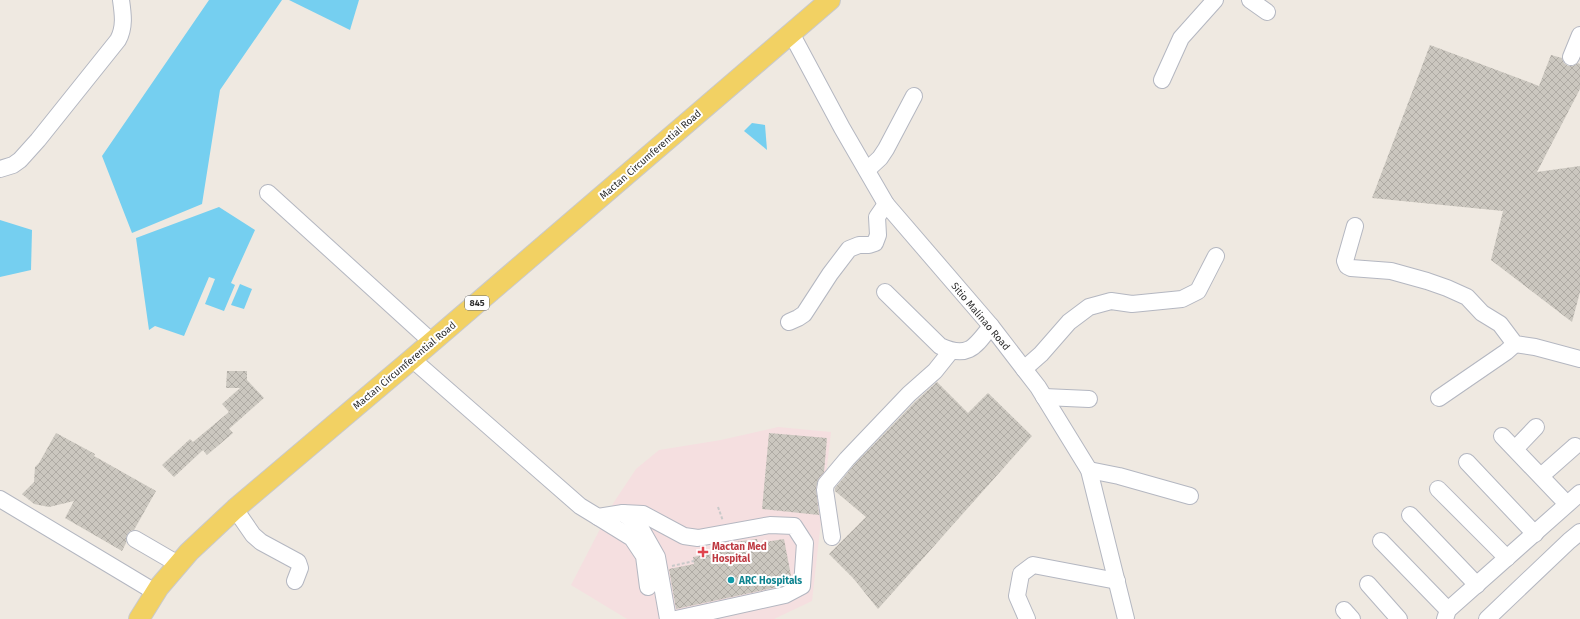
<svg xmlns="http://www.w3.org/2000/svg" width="1580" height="619" viewBox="0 0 1580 619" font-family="'Fira Sans',sans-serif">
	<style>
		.medical { fill: #f5dfe0 }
		.water { fill: #75cff0 }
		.building { fill: url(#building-cross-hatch) }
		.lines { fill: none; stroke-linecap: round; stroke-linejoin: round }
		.minor-casing { stroke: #b4b7c1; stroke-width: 18 }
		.major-casing { stroke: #c9c9c9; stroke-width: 22 }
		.path { stroke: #c9c9c9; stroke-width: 2; stroke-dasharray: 3 2; stroke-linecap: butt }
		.minor { stroke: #fff; stroke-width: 16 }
		.major { stroke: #f2d163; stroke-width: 20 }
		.health-dot { fill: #e0444e; stroke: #fff; stroke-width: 1.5 }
		.culture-dot { fill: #0f9aa8; stroke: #fff; stroke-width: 1.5 }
		.labels { text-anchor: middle; stroke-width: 4; stroke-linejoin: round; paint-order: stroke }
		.shield { fill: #fff; stroke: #6d6d6d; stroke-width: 1 }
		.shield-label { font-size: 9px; font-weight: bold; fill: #2e2e2e }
		.street-label { font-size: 10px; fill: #2e2e2e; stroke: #fff }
		.health-label { font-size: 10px; font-weight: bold; fill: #be3a42; stroke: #fff; text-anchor: start }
		.culture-label { font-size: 10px; font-weight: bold; fill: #0d838f; stroke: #fff; text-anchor: start }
	</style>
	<defs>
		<pattern id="building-cross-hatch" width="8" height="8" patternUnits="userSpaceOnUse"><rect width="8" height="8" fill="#cbc7bf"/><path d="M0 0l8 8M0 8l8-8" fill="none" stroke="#afaba4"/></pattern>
	</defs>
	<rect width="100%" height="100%" fill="#efe9e1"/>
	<!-- medical -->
	<path class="medical" d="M778 427 831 432 812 601 774 619H627L571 585 614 502 636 469 659 450 721 440Z"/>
	<!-- water -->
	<g class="water">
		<path d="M209 0H282L220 90 202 204 132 233 102 156Z"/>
		<path d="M289 0H359L350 30Z"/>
		<path d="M752 123 765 125 767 150 744 131Z"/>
		<path d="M219 207 255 230 231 283 235 285 224 311 205 304 215 279 209 277 184 336 155 326 149 330 136 238Z"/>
		<path d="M0 220 32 230 31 270 0 277Z"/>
		<path d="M240 284 252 289 244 309 231 305Z"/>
	</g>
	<!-- building -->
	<g class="building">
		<path d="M1430 45 1539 86 1551 55 1562 58 1564 63 1568 66H1573L1578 63 1580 64V89L1537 172 1580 166V292L1572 322 1491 260 1503 211 1372 198Z"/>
		<path d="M227 371H247V380L264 398 229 429 233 433 207 455 203 450 174 477 162 465 190 439 193 442 229 412 222 404 240 388H226Z"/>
		<path d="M937 382 968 413 988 393 1032 436 878 609 853 578 829 554 866 517 835 491V488L854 465 916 401Z"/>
		<path d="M56 433 95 454 94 456 156 491 134 530 130 531 127 535 126 543 122 551 65 518 74 501 49 507 34 504 22 494 34 482 35 467 39 463Z"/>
		<path d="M769 433 827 438 824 472 819 478 816 488 819 515 762 509Z"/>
		<path d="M757 539 758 543 784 539 792 581 782 586 676 609 669 569 694 564 693 557 715 553 713 545Z"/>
	</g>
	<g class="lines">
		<!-- minor casing -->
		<g class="minor-casing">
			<g id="minor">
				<path d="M1250 0 1267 12"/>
				<path d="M791 33 842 128 886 204 991 326 1024 369 1038 387 1089 470 1126 619"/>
				<path d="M1571 57 1580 35"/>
				<path d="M1162 80 1181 38 1215 0"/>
				<path d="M0 169 13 165 20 160 38 140 118 40C125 27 123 14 121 0"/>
				<path d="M867 170 880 158 886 149 914 96"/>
				<path d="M268 193 432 342"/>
				<path d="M1355 226 1345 261 1347 266 1351 268 1391 271 1427 281 1447 288 1467 297 1482 313 1500 324 1515 344 1535 347 1580 359"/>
				<path d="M885 292 940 346C968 359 975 347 991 326"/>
				<path d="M789 322 798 318 804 314 830 274 849 249 859 245H869L875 243 878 235 877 217 886 204"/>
				<path d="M412 359 580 506 598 517 623 513 643 514 684 536 698 538 770 525 794 526 805 543 802 586 785 595 676 619"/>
				<path d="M1024 369 1041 354 1069 322 1089 307 1111 301 1132 304 1182 299 1198 291 1216 256"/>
				<path d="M1044 397 1089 399"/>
				<path d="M1439 398 1506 352 1515 344"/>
				<path d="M1502 436 1567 504"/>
				<path d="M1515 449 1536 427"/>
				<path d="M1467 462 1535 534"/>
				<path d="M1089 470 1119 476 1190 496"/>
				<path d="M1541 476 1575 446"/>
				<path d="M1438 489 1507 558"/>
				<path d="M0 499 155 592"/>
				<path d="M235 509 253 535 261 542 298 562 300 568 295 581"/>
				<path d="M623 513 640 527 657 557 668 619"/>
				<path d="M1410 515 1477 585"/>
				<path d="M598 517 632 538 644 556 648 587"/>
				<path d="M832 537 825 490 826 484 847 459 909 394 935 371 951 351"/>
				<path d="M135 539 178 564"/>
				<path d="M1381 541 1448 610"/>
				<path d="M1368 584 1399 619"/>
				<path d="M1344 610 1352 619"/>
				<path d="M1027 619 1017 596 1021 574 1033 565 1117 581"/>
				<path d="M1445 619 1448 610 1580 493"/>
				<path d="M1487 619 1569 541 1580 532"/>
			</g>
		</g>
		<!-- major casing -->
		<g class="major-casing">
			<path id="major" d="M139 619 159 587 189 552 235 509 412 359 830 0"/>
		</g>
		<!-- path -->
		<g class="path">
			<path d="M718 507 723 521"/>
			<path d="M672 566 694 561"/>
		</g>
		<!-- minor -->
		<use href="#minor" class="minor"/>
		<!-- major -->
		<use href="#major" class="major"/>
	</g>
	<!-- markers -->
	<path class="health-dot" d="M701 546h4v4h4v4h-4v4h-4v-4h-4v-4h4z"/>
	<circle class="culture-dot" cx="731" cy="580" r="4"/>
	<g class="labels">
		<!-- shield labels -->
		<rect class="shield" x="465" y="296" width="24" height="14" rx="3"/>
		<g class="shield-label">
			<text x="477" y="306">845</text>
		</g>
		<!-- street labels -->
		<g class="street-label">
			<text transform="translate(650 154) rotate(-41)" y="4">Mactan Circumferential Road</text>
			<text transform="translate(981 316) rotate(50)" y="4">Sitio Malinao Road</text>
			<text transform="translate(404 365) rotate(-40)" y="4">Mactan Circumferential Road</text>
		</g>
		<!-- health labels -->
		<g class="health-label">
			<text x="712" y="550">Mactan Med<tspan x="712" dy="12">Hospital</tspan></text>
		</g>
		<!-- culture labels -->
		<g class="culture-label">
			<text x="739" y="584">ARC Hospitals</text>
		</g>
	</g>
</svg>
